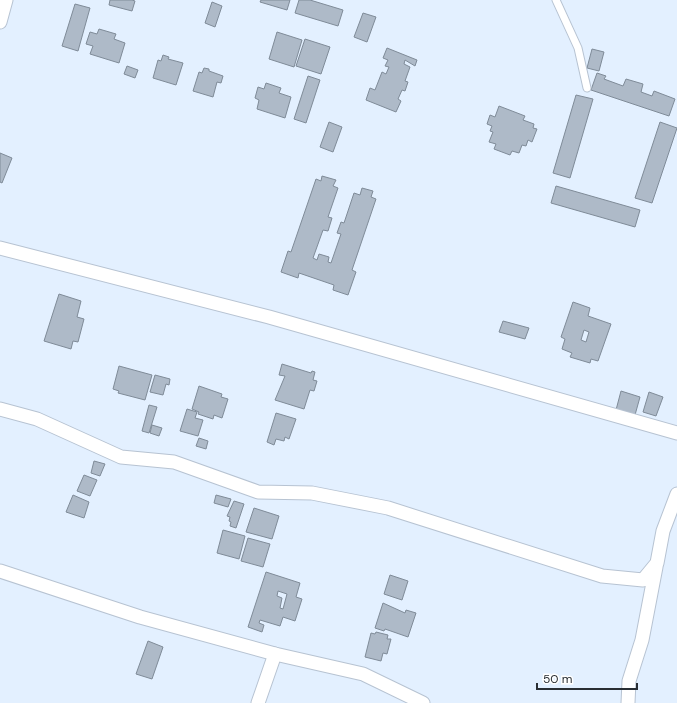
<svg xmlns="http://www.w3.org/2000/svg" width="677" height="703" viewBox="0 0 677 703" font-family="'DM Sans',sans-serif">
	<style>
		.building { fill: #aebac8; stroke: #7f8b98; fill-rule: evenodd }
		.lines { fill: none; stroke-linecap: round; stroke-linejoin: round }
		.service-casing { stroke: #b7c3d2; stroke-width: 9 }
		.minor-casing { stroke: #b7c3d2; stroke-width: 15 }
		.service { stroke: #fff; stroke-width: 7 }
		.minor { stroke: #fff; stroke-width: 13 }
	</style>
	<rect width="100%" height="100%" fill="#e3f0ff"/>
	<!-- building -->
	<g class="building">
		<path d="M110 0H132L135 1 132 11 109 5Z"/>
		<path d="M261 0H290L287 10 260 2Z"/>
		<path d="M299 0H310L343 10 338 26 295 13Z"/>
		<path d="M212 2 222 6 215 27 205 23Z"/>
		<path d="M75 4 90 8 78 51 62 46Z"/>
		<path d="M363 13 376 17 367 42 354 37Z"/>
		<path d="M99 29 116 34 114 39 125 43 119 63 90 54 93 46 86 44 90 32 97 34Z"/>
		<path d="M277 32 302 40 294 67 269 59Z"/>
		<path d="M305 39 330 47 321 74 296 66Z"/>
		<path d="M387 48 417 60 415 66 405 60 404 64 410 67 405 81 408 82 405 91 402 90 398 99 401 101 396 112 366 100 370 88 375 90 382 72 386 74 389 67 385 66 388 60 383 58Z"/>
		<path d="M592 49 604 52 599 71 587 68Z"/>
		<path d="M163 55 169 57 168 59 183 63 176 85 153 78 158 60 161 61Z"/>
		<path d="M127 66 138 70 135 78 124 74Z"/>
		<path d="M204 68 209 69V71L223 76 221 83 217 82 213 97 193 91 199 72 202 73Z"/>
		<path d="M597 73 606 76 604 79 623 86 626 79 643 84 641 92 652 96 654 91 675 99 669 116 591 90Z"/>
		<path d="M308 76 320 80 306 123 294 119Z"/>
		<path d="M266 83 281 88 279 93 291 97 285 118 257 109 259 100 255 98 258 87 264 89Z"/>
		<path d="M576 95 593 99 570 178 553 173Z"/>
		<path d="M499 106 525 116 523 120 534 124 533 128 537 129 532 142 528 140 526 146 522 145 519 153 512 151 510 155 494 149 496 144 489 142 493 132 490 131 492 126 487 124 490 115 495 117Z"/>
		<path d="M329 122 342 127 333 152 320 147Z"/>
		<path d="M660 122 677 128 652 203 635 198Z"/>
		<path d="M0 153 12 158 2 183 0 182Z"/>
		<path d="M322 176 336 180 333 186 338 188 328 217 332 218 328 231 323 230 313 258 317 260 319 254 329 257 328 262 331 263 341 234 337 233 341 222 344 223 354 193 360 195 362 188 373 191 371 197 376 199 352 270 356 272 348 295 333 290 334 285 299 273 298 278 281 272 288 251 291 252 316 179 321 181Z"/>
		<path d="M556 186 640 210 635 227 551 203Z"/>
		<path d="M59 294 81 301 77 317 84 319 78 342 73 341 71 349 44 341Z"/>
		<path d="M573 302 590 308 588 316 611 324 598 361 591 359 590 363 570 357 572 353 562 349 565 339 561 337ZM584 330 589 332 586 342 581 340Z"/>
		<path d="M503 321 529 328 525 339 499 332Z"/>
		<path d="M282 364 311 373 312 371 315 372 313 380 317 381 314 391 310 390 304 409 275 400 285 376 279 375Z"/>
		<path d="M119 366 152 375 145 400 118 393 119 391 113 389Z"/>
		<path d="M155 375 170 379 169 385 166 384 163 395 150 392Z"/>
		<path d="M199 386 222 394 221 397 228 399 222 418 214 415 213 419 198 414 199 412 192 409Z"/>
		<path d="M621 391 640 397 635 415 616 410Z"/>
		<path d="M649 392 663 397 656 416 643 412Z"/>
		<path d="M149 405 157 407 149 433 142 431Z"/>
		<path d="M187 409 197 412 195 418 203 420 198 436 180 431Z"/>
		<path d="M276 413 296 419 289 439 285 437 284 441 276 439 274 445 267 442Z"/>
		<path d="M152 425 162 428 159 436 150 433Z"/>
		<path d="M199 438 208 441 206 449 196 446Z"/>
		<path d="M94 461 105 464 100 476 91 473Z"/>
		<path d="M84 475 97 480 90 496 77 491Z"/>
		<path d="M73 495 89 502 84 518 66 512Z"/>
		<path d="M216 495 231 499 228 507 214 503Z"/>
		<path d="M234 501 244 504 236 528 230 526 231 522 229 521 230 517 227 516Z"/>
		<path d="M254 508 279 516 272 539 246 532Z"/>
		<path d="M223 530 245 536 239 559 217 553Z"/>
		<path d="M248 538 270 544 263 567 241 561Z"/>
		<path d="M266 572 300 583 296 597 302 599 295 621 283 617 280 626 260 620 259 623 264 625 262 632 248 627ZM278 591 287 594 283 609 280 608 282 598 277 596Z"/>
		<path d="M390 575 408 581 402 600 384 594Z"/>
		<path d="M383 603 405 613 406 610 416 613 408 637 385 629 384 631 375 628Z"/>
		<path d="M376 632 388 635 387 639H391L387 654 383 653 381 661 365 657 371 633 375 634Z"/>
		<path d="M148 641 163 647 152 679 136 674Z"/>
	</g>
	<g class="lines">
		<!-- service casing -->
		<g class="service-casing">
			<path id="service" d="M556 0 578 48 587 88"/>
		</g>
		<!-- minor casing -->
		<g class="minor-casing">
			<g id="minor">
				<path d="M0 22 6 0"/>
				<path d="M0 248 269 317 677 433"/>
				<path d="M0 409 37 419 121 457 174 462 258 492 312 493 388 508 602 576 643 580 657 563 663 531 677 494"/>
				<path d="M0 571 140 617 275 654 363 674 423 703"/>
				<path d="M258 703 275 654"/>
				<path d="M628 703 629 681 642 640 656 567"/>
			</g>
		</g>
		<!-- service -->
		<use href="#service" class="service"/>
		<!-- minor -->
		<use href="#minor" class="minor"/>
	</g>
	<!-- scale -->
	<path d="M537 683v6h100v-6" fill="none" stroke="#292e33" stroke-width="2"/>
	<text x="543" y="683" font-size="12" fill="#292e33" stroke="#ffffff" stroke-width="3" paint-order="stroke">50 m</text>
</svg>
